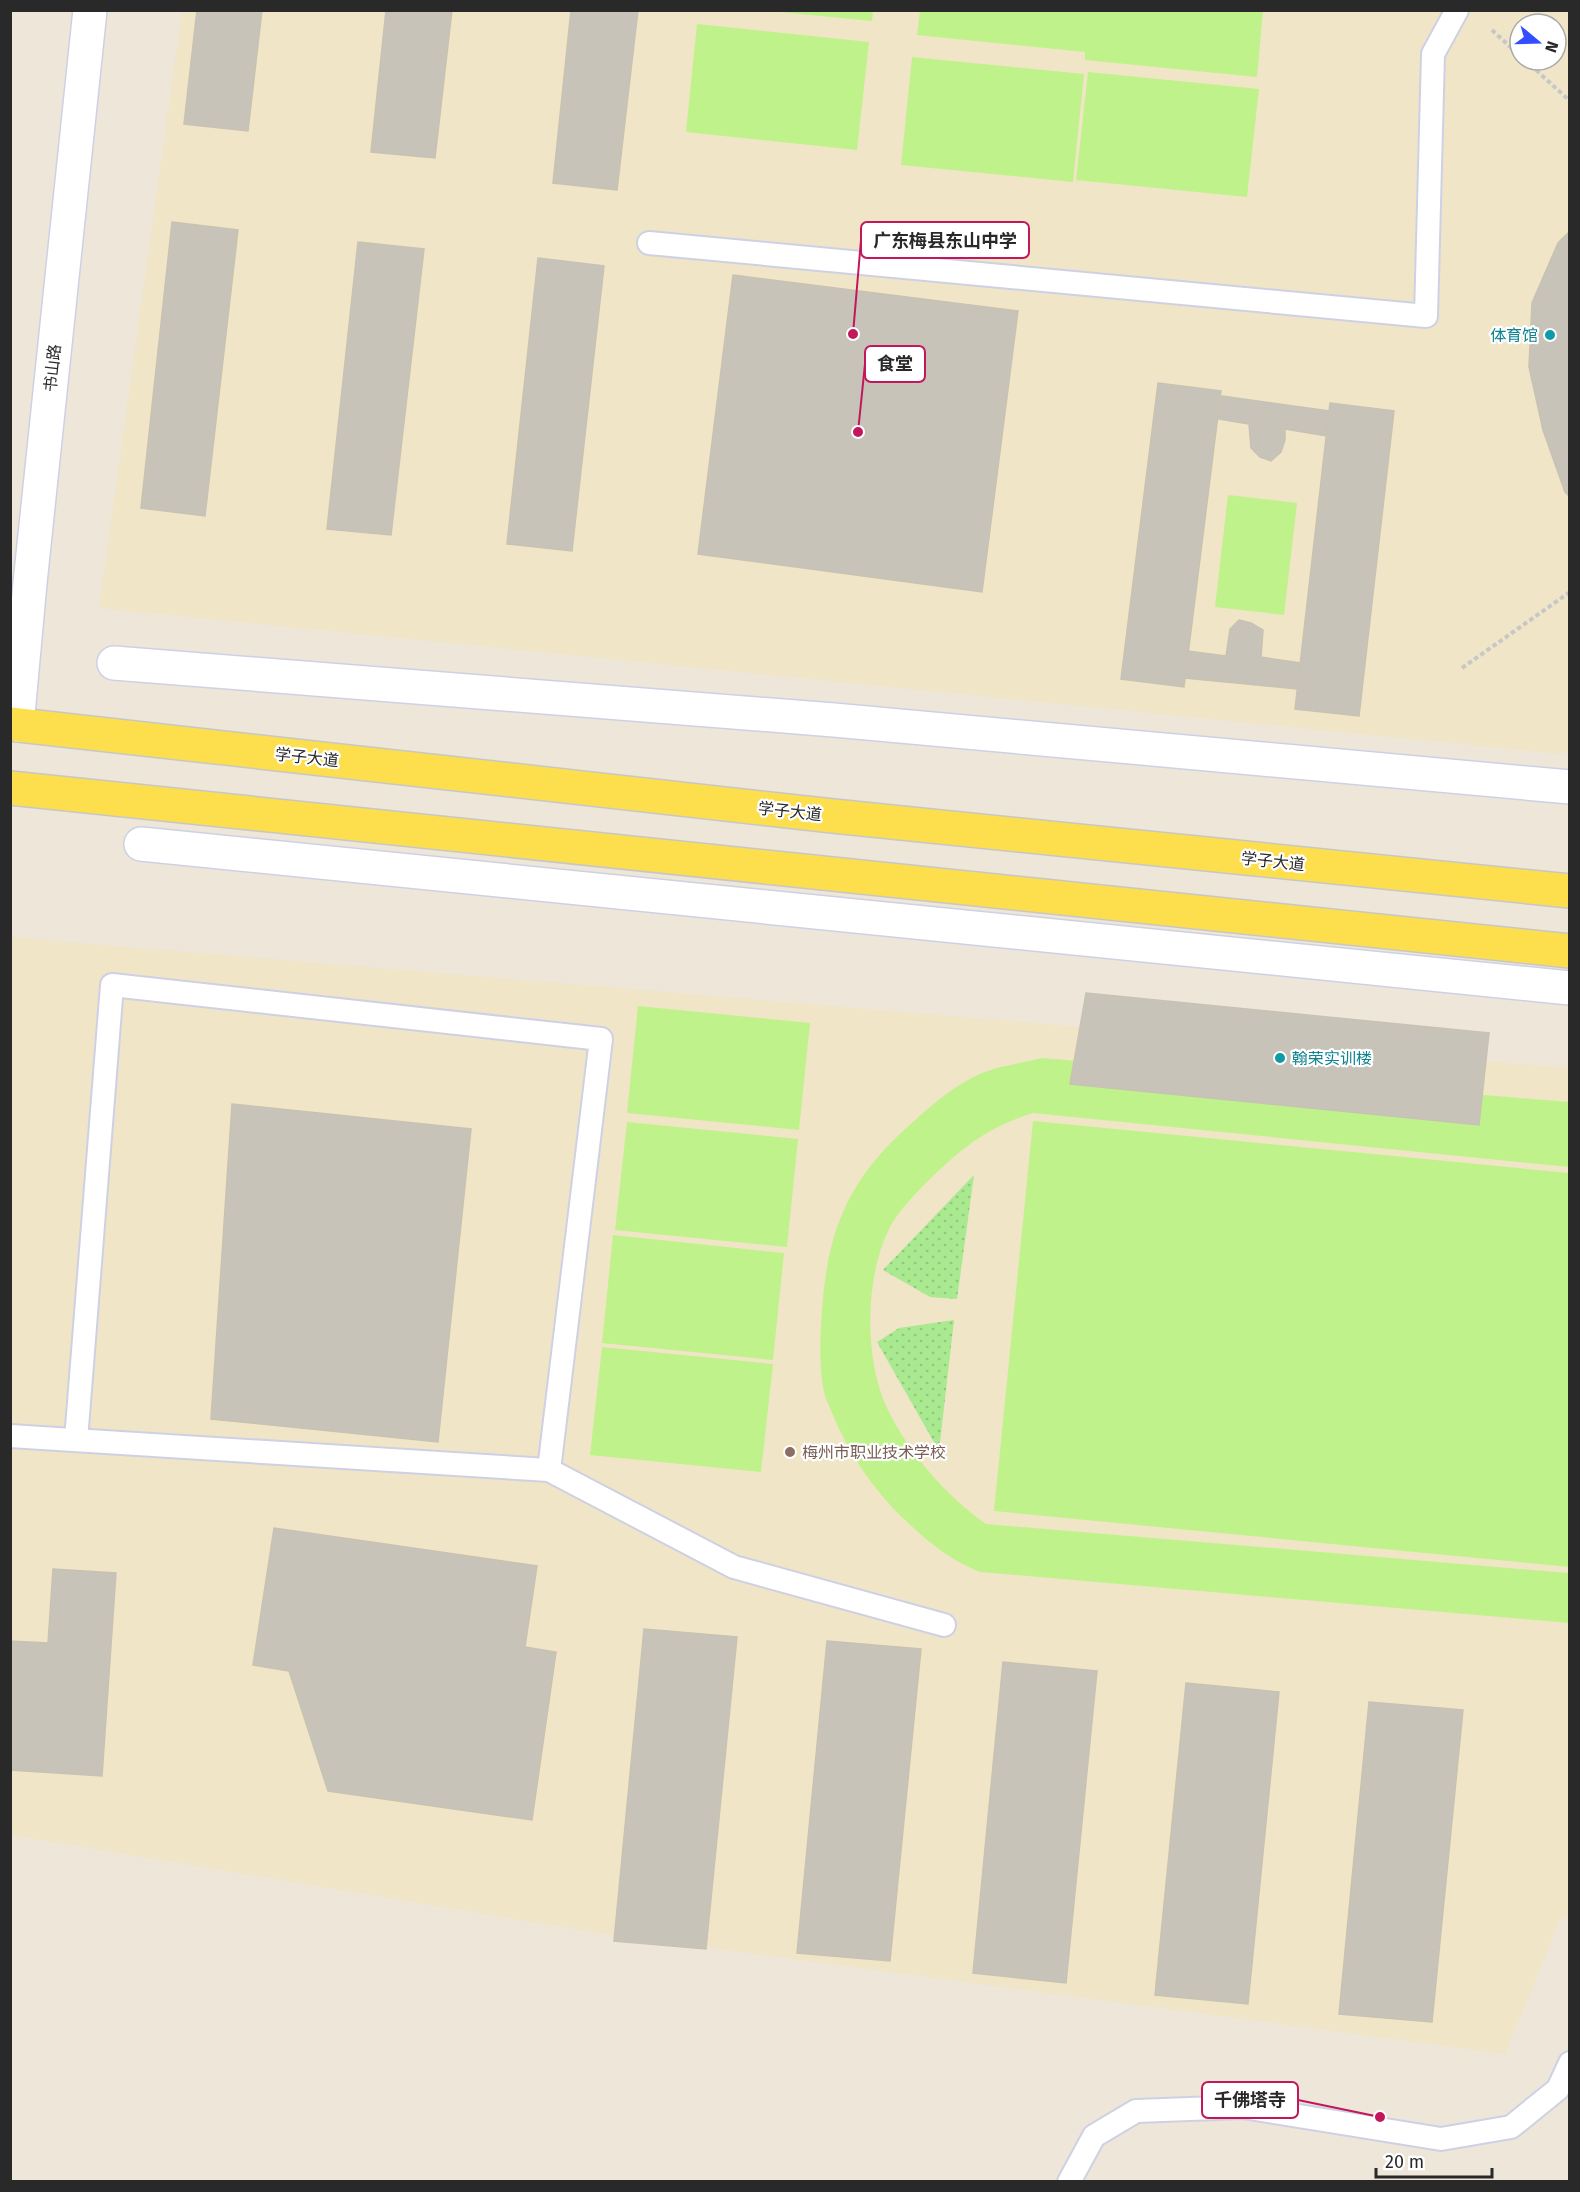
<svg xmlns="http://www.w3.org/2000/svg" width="1580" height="2192" viewBox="0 0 1580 2192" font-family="'Fira Sans','Noto Sans SC',sans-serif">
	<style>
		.education { fill: #f0e5c7; fill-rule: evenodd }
		.grass { fill: url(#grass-dots) }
		.pitch { fill: #c0f28b }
		.building { fill: #c8c3b9; stroke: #c8c2b3; stroke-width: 1.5 }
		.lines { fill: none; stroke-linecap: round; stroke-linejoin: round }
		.service-casing { stroke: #ced1e4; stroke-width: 26 }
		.minor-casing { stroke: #ced1e4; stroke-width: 36 }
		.tertiary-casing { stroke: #ced1e4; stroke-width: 36 }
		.primary-casing { stroke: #c7c7c7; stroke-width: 36 }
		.path { stroke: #c7c7c7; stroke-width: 4; stroke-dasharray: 4.5 3; stroke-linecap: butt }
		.service { stroke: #fff; stroke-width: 22 }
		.minor { stroke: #fff; stroke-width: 33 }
		.tertiary { stroke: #fff; stroke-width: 33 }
		.primary { stroke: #fddf4e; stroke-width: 33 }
		.culture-dot { fill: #0f9aa8; stroke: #fff; stroke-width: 2 }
		.education-dot { fill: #8d6e63; stroke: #fff; stroke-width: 2 }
		.labels { text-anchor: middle; stroke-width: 4.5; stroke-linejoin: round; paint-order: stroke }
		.culture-label { font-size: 16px; fill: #0d838f; stroke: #fff; text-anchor: end }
		.street-label { font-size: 16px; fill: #292929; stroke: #fff }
		.education-label { font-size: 16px; fill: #785e54; stroke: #fff; text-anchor: start }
		.leader { fill: none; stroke: #c2185b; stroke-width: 2 }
		.callout-dot { fill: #c2185b; stroke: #fff; stroke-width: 2 }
		.callout { fill: #fff; stroke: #c2185b; stroke-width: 2 }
		.callout-label { font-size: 18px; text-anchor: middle; font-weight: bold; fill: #292929 }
	</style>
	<defs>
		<pattern id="grass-dots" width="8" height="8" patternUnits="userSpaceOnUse" patternTransform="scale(1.5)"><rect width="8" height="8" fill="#a9e990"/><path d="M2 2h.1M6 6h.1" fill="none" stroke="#91c87c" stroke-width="1.8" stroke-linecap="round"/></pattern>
	</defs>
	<rect width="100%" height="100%" fill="#ede6d9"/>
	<!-- education -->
	<g class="education">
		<path d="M182 11H1569L1570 750 1561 754 99 608ZM1520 24H1556V60H1520Z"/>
		<path d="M10 937 1569 1068V1916L1560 1920 1505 2054 592 1932 11 1835Z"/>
	</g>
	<!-- grass -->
	<g class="grass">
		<path d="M974 1175 957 1299 930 1297 883 1270Z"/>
		<path d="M954 1320 939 1451 877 1342 899 1328Z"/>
	</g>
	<!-- pitch -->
	<g class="pitch">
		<path d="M770 11H873L872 21Z"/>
		<path d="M920 11V10L1263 11 1257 77 1085 60V52L917 35Z"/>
		<path d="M697 24 869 42 857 150 686 132Z"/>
		<path d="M912 57 1084 74 1073 182 901 165Z"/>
		<path d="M1088 72 1259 89 1247 197 1076 180Z"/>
		<path d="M1228 495 1297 503 1284 615 1215 607Z"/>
		<path d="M638 1006 810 1023 799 1130 627 1113Z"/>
		<path d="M1042 1058 1569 1102V1167L1033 1113C991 1126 965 1145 934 1175 918 1191 898 1210 888 1231 865 1280 864 1358 887 1408 908 1452 946 1496 986 1524L1569 1573V1623L980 1572C947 1558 932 1545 906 1521 873 1490 849 1454 832 1413 830 1406 825 1399 824 1392 819 1369 820 1334 822 1310 828 1226 850 1177 914 1121 931 1106 948 1091 968 1080 989 1067 1018 1064 1042 1058Z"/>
		<path d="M1033 1121 1569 1173V1567L994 1511Z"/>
		<path d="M627 1122 798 1139 787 1247 615 1230Z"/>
		<path d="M613 1235 784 1253 773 1360 602 1343Z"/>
		<path d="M602 1347 773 1364 761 1472 590 1455Z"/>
	</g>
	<!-- building -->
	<g class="building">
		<path d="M197 10H262L248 131 184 124Z"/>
		<path d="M386 10H452L435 158 371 152Z"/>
		<path d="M571 10H638L617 190 553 183Z"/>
		<path d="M172 222 238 230 205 516 141 508Z"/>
		<path d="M1570 231V497L1565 492 1543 430 1529 367 1532 303 1558 243Z"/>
		<path d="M358 242 424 249 391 535 327 529Z"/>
		<path d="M538 258 604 266 572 551 507 544Z"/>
		<path d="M733 275 1018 311 982 592 698 554Z"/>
		<path d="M1158 383 1221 391 1184 687 1121 679Z"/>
		<path d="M1222 396 1329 411 1326 436 1285 429V440L1281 452 1271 461 1260 457 1251 448 1249 424 1218 419Z"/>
		<path d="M1330 403 1394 411 1359 716 1295 709Z"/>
		<path d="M1239 620 1251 623 1263 630 1261 657 1300 663 1297 689 1185 678 1188 651 1226 656 1230 629Z"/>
		<path d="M1086 993 1489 1033 1479 1125 1070 1084Z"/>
		<path d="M232 1104 471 1129 438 1442 211 1419Z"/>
		<path d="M274 1528 537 1566 525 1647 556 1652 532 1820 328 1791 289 1671 253 1665Z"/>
		<path d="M53 1569 116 1573 102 1776 10 1770V1641L48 1643Z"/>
		<path d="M644 1629 737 1637 706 1949 614 1941Z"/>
		<path d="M827 1641 921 1649 890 1961 797 1953Z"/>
		<path d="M1003 1662 1097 1671 1066 1983 973 1973Z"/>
		<path d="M1186 1683 1279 1692 1248 2004 1155 1995Z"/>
		<path d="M1369 1702 1463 1710 1432 2022 1339 2014Z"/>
	</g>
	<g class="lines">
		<!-- service casing -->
		<g class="service-casing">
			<g id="service">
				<path d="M649 243 1426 316 1433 54 1457 10"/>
				<path d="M10 1436 549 1470 734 1567 944 1625"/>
				<path d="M76 1440 112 985 601 1039 549 1470"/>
				<path d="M1069 2182 1094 2136 1136 2111 1243 2107 1441 2139 1511 2127 1558 2089 1570 2063"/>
			</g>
		</g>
		<!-- minor casing -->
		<g class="minor-casing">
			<g id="minor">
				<path d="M114 663 834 720 1570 787"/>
				<path d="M141 844 1570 988"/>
			</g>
		</g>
		<!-- tertiary casing -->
		<g class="tertiary-casing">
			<path id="tertiary" d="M17 725 30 583 90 10"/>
		</g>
		<!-- primary casing -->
		<g class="primary-casing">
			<g id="primary">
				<path d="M10 724 833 816 1570 891"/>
				<path d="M10 788 1570 951"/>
			</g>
		</g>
		<!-- path -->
		<g class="path">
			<path d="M1492 30 1520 56"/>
			<path d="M1525 60 1570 101"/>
			<path d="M1462 668 1570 592"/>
		</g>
		<!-- service -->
		<use href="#service" class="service"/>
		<!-- minor -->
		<use href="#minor" class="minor"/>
		<!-- tertiary -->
		<use href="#tertiary" class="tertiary"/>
		<!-- primary -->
		<use href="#primary" class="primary"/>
	</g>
	<!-- markers -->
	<g class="culture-dot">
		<circle cx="1550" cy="335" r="6"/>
		<circle cx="1280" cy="1058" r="6"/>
	</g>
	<circle class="education-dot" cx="790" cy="1452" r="6"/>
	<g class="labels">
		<!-- culture labels -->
		<g class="culture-label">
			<text x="1538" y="341">体育馆</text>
			<text x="1292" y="1064" text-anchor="start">翰荣实训楼</text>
		</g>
		<!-- street labels -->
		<g class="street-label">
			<text transform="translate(52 368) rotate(-84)" y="6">书山路</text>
			<text transform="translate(307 757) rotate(6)" y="6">学子大道</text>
			<text transform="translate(790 811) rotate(6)" y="6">学子大道</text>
			<text transform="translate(1273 861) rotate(6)" y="6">学子大道</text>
		</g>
		<!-- education labels -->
		<g class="education-label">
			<text x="802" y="1458">梅州市职业技术学校</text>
		</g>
	</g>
	<!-- callouts -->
	<path class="leader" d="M853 334L861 240M858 432L865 364M1380 2117L1298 2100"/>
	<g class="callout-dot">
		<circle cx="853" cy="334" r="6"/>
		<circle cx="858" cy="432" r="6"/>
		<circle cx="1380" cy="2117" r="6"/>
	</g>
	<g class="callout">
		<rect x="861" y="222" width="168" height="36" rx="6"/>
		<rect x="865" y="346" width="60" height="36" rx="6"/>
		<rect x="1202" y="2082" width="96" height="36" rx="6"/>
	</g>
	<g class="callout-label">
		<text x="945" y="247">广东梅县东山中学</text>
		<text x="895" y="370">食堂</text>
		<text x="1250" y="2106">千佛塔寺</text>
	</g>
	<!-- border -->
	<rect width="1580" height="2192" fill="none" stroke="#292929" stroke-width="24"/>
	<!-- north arrow -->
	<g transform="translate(1538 42) rotate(109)"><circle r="28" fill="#ffffff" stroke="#a9a9a9" stroke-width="1.5"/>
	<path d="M0-4.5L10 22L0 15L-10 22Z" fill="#344eff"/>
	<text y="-9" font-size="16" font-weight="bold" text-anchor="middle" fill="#292929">N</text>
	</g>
	<!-- scale -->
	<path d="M1376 2168v9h116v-9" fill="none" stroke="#292929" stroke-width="3"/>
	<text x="1385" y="2168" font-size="18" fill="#292929" stroke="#ffffff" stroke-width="4.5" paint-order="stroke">20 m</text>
</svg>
